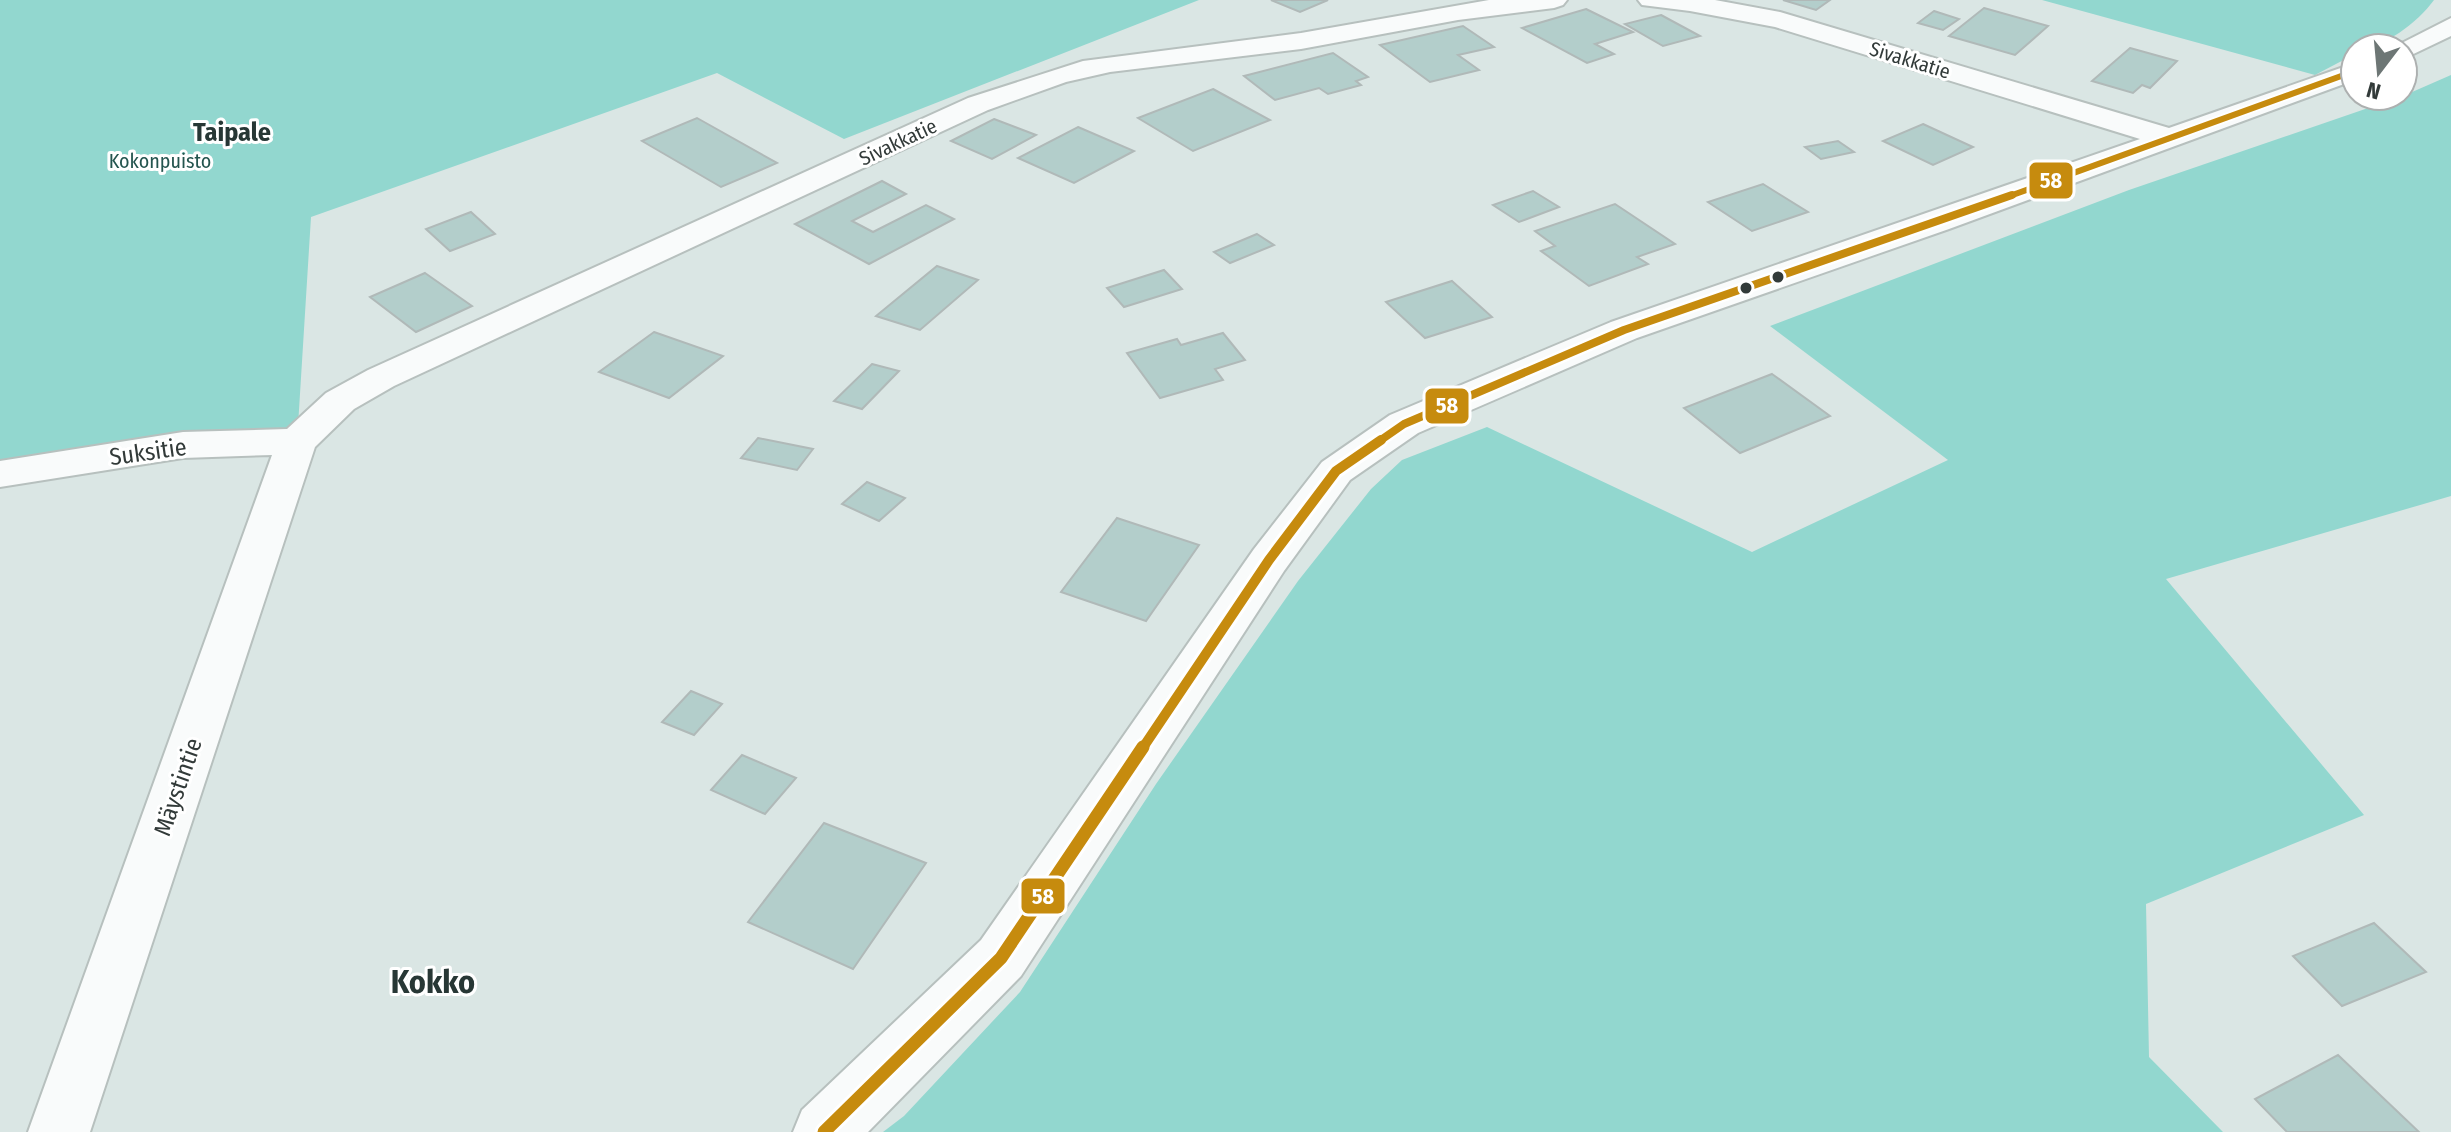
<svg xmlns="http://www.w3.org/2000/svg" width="2451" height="1132" viewBox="0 0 2451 1132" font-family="'Fira Sans Condensed',sans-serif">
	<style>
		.forest { fill: #92d7cf }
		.building { fill: #b3cecb; stroke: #b0b9b8; stroke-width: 2 }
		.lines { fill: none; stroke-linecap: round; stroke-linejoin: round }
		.street-casing { stroke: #b7c0be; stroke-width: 4 }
		.street { fill: #f9fbfb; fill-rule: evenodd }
		.bus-1-far3-casing { stroke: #fff; stroke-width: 10 }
		.bus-1-far2-casing { stroke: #fff; stroke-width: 13 }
		.bus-1-far1-casing { stroke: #fff; stroke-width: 16 }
		.bus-1-casing { stroke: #fff; stroke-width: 19 }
		.bus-1-far3 { stroke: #c68b0e; stroke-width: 6 }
		.bus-1-far2 { stroke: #c68b0e; stroke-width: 8 }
		.bus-1-far1 { stroke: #c68b0e; stroke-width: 10 }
		.bus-1 { stroke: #c68b0e; stroke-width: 13 }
		.bus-dot { fill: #323a39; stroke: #fff; stroke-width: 3 }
		.labels { text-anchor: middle; stroke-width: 6; stroke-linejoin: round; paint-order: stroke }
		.far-street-label { font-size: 20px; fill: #323a39; stroke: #fff }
		.far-park-label { font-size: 20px; fill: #24554f; stroke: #fff }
		.street-label { font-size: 24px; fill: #323a39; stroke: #fff }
		.far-district-label { font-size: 26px; font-weight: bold; fill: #273735; stroke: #fff }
		.near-neighbourhood-label { font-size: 32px; font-weight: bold; fill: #273735; stroke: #fff }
		.line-badge { stroke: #fff; stroke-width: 3 }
		.badge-label { font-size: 22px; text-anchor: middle; font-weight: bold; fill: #fff }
	</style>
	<rect width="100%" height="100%" fill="#dae6e4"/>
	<!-- forest -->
	<g class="forest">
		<path d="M0 0H1199L844 139 717 73 311 217 297 442 0 474Z"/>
		<path d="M2042 0H2434C2417 23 2385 48 2355 48V54L2315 75Z"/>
		<path d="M2451 75V496L2166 579 2364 815 2146 904 2149 1057 2223 1132H883L904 1116 1020 992 1156 784 1298 581 1371 489 1402 460 1487 427 1752 552 1948 460 1770 326 2129 190 2403 96Z"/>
	</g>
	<!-- building -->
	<g class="building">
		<path d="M1271 0H1328L1300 12Z"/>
		<path d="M1783 0H1830L1816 10Z"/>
		<path d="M1984 8 2048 26 2015 55 1949 36Z"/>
		<path d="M1586 9 1633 32 1595 44 1614 54 1587 63 1522 28Z"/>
		<path d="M1934 11 1959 19 1943 30 1918 23Z"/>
		<path d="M1661 15 1700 36 1663 46 1625 24Z"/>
		<path d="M1463 26 1494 47 1458 55 1479 70 1430 82 1380 45Z"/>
		<path d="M2130 48 2177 61 2150 88 2142 85 2133 93 2092 81Z"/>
		<path d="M1333 53 1368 77 1356 81 1361 85 1328 94 1319 88 1275 100 1244 76Z"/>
		<path d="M1213 89 1270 120 1193 151 1138 118Z"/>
		<path d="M697 118 777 163 721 187 642 141Z"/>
		<path d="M994 119 1036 135 992 159 951 141Z"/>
		<path d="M1923 124 1973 147 1933 165 1883 141Z"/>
		<path d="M1078 127 1134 151 1074 183 1018 158Z"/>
		<path d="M1838 141 1854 152 1821 159 1805 147Z"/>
		<path d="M882 181 906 194 852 221 873 232 926 205 954 219 869 264 795 224Z"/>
		<path d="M1763 184 1808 212 1752 231 1708 202Z"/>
		<path d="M1533 191 1559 207 1519 222 1493 205Z"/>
		<path d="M1615 204 1675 244 1637 257 1648 264 1589 286 1541 251 1555 246 1535 231Z"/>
		<path d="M471 212 495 234 450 251 426 229Z"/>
		<path d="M1257 234 1274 245 1230 263 1214 252Z"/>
		<path d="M937 266 978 280 920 330 876 316Z"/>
		<path d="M1164 270 1182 289 1124 307 1107 288Z"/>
		<path d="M425 273 472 306 416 332 370 297Z"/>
		<path d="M1452 281 1492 317 1425 338 1386 302Z"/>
		<path d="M654 332 723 356 669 398 599 372Z"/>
		<path d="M1223 333 1245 360 1215 369 1223 380 1160 398 1127 353 1177 339 1181 345Z"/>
		<path d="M872 364 899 371 862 409 834 401Z"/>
		<path d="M1772 374 1830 416 1740 453 1684 408Z"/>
		<path d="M758 438 813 449 797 470 741 458Z"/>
		<path d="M867 482 905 498 879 521 842 504Z"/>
		<path d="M1117 518 1199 545 1146 621 1061 592Z"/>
		<path d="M691 691 722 704 694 735 662 722Z"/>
		<path d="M742 755 796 778 765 814 711 790Z"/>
		<path d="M824 823 926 863 853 969 748 922Z"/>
		<path d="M2374 923 2426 972 2342 1006 2293 956Z"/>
		<path d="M2338 1055 2419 1132H2287L2255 1099Z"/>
	</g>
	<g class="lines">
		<!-- street casing -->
		<g class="street-casing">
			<g id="street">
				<path d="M1489 0H1567L1563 5 1554 8 1458 20 1301 49 1110 72 1066 82 988 110 394 386 354 409 315 447 90 1132H28L272 455 183 458 0 487V461L183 432 287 429 326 393 368 370 968 98 1083 61 1301 33Z"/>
				<path d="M1638 0H1715L1780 12 2169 128 2355 63V80L1949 229 1637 338 1418 433 1350 480 1284 571 1021 976 868 1132H793L802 1110 981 940 1254 549 1322 462 1390 415 1611 322 2140 139 1775 27 1690 11 1642 5Z"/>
				<path d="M2451 18V36L2403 59V48H2392Z"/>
			</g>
		</g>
		<!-- street -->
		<use href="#street" class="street"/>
		<!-- bus-1-far3 casing -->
		<g class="bus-1-far3-casing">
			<path id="bus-1-far3" d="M2007 197 2355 71"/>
		</g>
		<!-- bus-1-far2 casing -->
		<g class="bus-1-far2-casing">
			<path id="bus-1-far2" d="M1378 442 1404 424 1624 330 2012 195"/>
		</g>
		<!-- bus-1-far1 casing -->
		<g class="bus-1-far1-casing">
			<path id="bus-1-far1" d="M1142 749 1269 560 1336 471 1381 440"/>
		</g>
		<!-- bus-1 casing -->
		<g class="bus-1-casing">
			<path id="bus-1" d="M824 1132 1001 958 1143 747"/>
		</g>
		<!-- bus-1-far3 -->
		<use href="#bus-1-far3" class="bus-1-far3"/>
		<!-- bus-1-far2 -->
		<use href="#bus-1-far2" class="bus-1-far2"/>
		<!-- bus-1-far1 -->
		<use href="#bus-1-far1" class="bus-1-far1"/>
		<!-- bus-1 -->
		<use href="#bus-1" class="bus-1"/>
	</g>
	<!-- markers -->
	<g class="bus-dot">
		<circle cx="1778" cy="277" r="7"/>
		<circle cx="1746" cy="288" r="7"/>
	</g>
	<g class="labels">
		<!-- far-street labels -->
		<g class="far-street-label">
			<text transform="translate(1910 60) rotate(17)" y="7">Sivakkatie</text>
			<text transform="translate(898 142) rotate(-25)" y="7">Sivakkatie</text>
		</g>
		<!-- far-park labels -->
		<g class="far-park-label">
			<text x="160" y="168">Kokonpuisto</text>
		</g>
		<!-- street labels -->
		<g class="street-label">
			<text transform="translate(148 452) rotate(-8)" y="8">Suksitie</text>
			<text transform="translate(178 787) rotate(-71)" y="8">Mäystintie</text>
		</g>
		<!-- far-district labels -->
		<g class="far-district-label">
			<text x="232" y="141">Taipale</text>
		</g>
		<!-- near-neighbourhood labels -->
		<g class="near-neighbourhood-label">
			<text x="433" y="993">Kokko</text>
		</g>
	</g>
	<g class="line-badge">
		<rect x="2028" y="161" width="46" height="39" rx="8" fill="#c68b0e"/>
		<rect x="1424" y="387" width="46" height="38" rx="8" fill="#c68b0e"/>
		<rect x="1020" y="877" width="46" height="38" rx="8" fill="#c68b0e"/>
	</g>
	<g class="badge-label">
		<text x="2051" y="188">58</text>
		<text x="1447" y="413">58</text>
		<text x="1043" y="904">58</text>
	</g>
	<!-- north arrow -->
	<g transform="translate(2379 72) rotate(196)"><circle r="38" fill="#ffffff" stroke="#adb0b0" stroke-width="2"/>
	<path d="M0-6L14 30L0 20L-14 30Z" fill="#6d7675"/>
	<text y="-12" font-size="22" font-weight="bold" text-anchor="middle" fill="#323a39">N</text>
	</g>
</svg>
